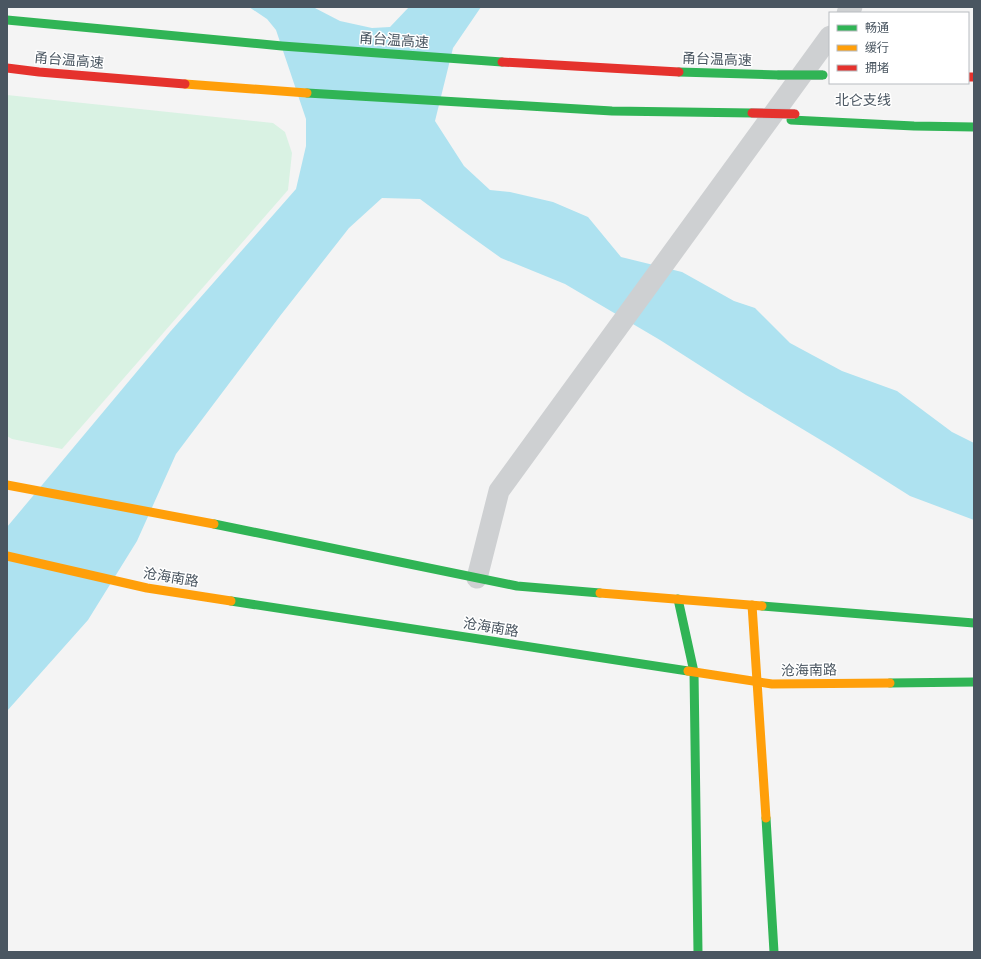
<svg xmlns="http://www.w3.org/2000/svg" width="981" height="959" viewBox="0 0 981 959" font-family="Jost,'Noto Sans SC',sans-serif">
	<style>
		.green { fill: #d9f2e3 }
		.water { fill: #aee2f0 }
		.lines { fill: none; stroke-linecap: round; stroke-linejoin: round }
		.street { stroke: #ced0d2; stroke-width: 21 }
		.fast { stroke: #30b455; stroke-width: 9 }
		.slow { stroke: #ff9f0a; stroke-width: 9 }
		.jam { stroke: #e5322d; stroke-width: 9 }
		.fast-bridge-casing { stroke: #b9bec3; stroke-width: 10; stroke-linecap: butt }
		.jam-bridge-casing { stroke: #b9bec3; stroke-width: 10; stroke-linecap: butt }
		.fast-bridge { stroke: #30b455; stroke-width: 9 }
		.jam-bridge { stroke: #e5322d; stroke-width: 9 }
		.labels { text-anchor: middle; stroke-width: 3; stroke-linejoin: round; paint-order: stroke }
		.street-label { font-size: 14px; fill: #4a5661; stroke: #fff }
	</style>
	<rect width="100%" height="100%" fill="#f4f4f4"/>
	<!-- green -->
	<path class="green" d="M7 95 273 123 285 132 292 153 288 190 62 449 12 439 7 436Z"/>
	<!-- water -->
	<path class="water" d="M249 7H313L340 21 372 28 390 27 409 7H481L453 48 435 121 464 166 490 190 510 192 553 202 588 217 621 257 682 272 734 301 755 308 790 343 842 371 897 391 952 432 974 443V520L910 496 834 448 746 395 660 340 565 284 501 258 459 228 420 199 382 198 349 228 280 316 176 454 137 541 88 620 7 711V527L170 332 296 189 306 146V119L276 30 267 19Z"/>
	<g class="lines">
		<!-- street -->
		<g class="street">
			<path d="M847 13 852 7"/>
			<path d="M477 578 499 491 830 36"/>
		</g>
		<!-- fast -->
		<g class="fast">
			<path d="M7 20 282 46 502 62"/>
			<path d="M679 72 779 75"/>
			<path d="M307 93 612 111 752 113"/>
			<path d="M791 120 914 126 974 127"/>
			<path d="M214 524 517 586 600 593"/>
			<path d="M678 599 694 672 698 952"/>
			<path d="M231 601 688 671"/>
			<path d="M762 606 974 623"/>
			<path d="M890 683 974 682"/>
			<path d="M766 818 774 952"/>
		</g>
		<!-- slow -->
		<g class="slow">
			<path d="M185 84 307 93"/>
			<path d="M7 485 214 524"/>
			<path d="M7 556 147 588 231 601"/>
			<path d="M600 593 762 606"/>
			<path d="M752 605 766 818"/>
			<path d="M688 671 772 684 890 683"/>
		</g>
		<!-- jam -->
		<g class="jam">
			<path d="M502 62 679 72"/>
			<path d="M7 68 39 72 185 84"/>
			<path d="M968 77H974"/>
		</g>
		<!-- fast-bridge casing -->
		<g class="fast-bridge-casing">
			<path id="fast-bridge" d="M779 75H823"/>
		</g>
		<!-- jam-bridge casing -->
		<g class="jam-bridge-casing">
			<path id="jam-bridge" d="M752 113 795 114"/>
		</g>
		<!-- fast-bridge -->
		<use href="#fast-bridge" class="fast-bridge"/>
		<!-- jam-bridge -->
		<use href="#jam-bridge" class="jam-bridge"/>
	</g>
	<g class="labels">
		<!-- street labels -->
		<g class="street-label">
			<text transform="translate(394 40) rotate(4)" y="5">甬台温高速</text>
			<text transform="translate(717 59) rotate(2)" y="5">甬台温高速</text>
			<text transform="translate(69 60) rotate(5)" y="5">甬台温高速</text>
			<text x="863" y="105">北仑支线</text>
			<text transform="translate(171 577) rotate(9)" y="5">沧海南路</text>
			<text transform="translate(491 627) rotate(9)" y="5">沧海南路</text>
			<text transform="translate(809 670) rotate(-1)" y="5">沧海南路</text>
		</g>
	</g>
	<!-- border -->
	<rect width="981" height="959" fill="none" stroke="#4a5661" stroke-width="16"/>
	<!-- legend -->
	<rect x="829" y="12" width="140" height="72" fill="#ffffff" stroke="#b7bbc0"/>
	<rect x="837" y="25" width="20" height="6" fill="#30b455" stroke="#b7bbc0"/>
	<text x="865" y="32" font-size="12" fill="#4a5661">畅通</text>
	<rect x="837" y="45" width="20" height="6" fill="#ff9f0a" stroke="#b7bbc0"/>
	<text x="865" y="52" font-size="12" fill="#4a5661">缓行</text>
	<rect x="837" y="65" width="20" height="6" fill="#e5322d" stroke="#b7bbc0"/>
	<text x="865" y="72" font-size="12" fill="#4a5661">拥堵</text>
</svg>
